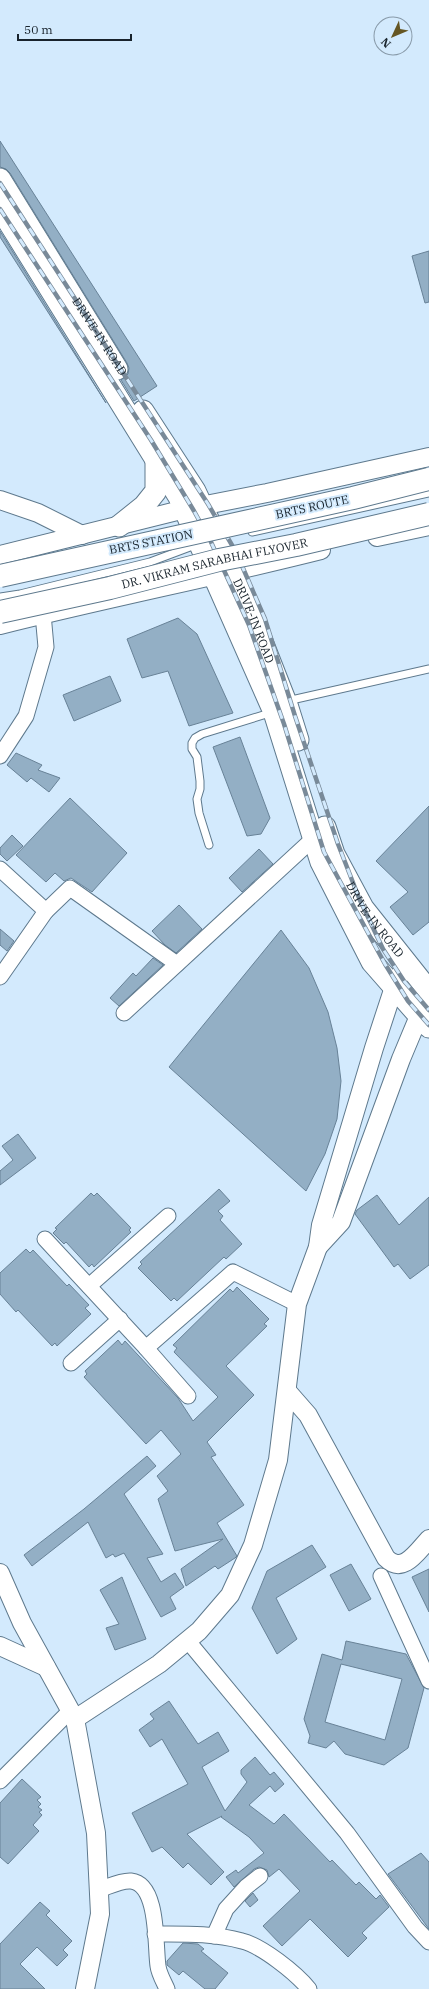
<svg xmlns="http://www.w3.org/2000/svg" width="429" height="1989" viewBox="0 0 429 1989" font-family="'IBM Plex Serif',serif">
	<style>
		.building { fill: #93afc5; stroke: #688297; fill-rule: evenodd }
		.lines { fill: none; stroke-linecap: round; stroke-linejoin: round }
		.service-casing { stroke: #5e798d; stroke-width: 9 }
		.minor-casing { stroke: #5e798d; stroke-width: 17 }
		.tertiary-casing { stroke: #5e798d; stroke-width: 20 }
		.secondary-casing { stroke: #5e798d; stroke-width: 23 }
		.service { stroke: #fff; stroke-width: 7 }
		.minor { stroke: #fff; stroke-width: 15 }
		.tertiary { stroke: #fff; stroke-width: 18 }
		.secondary { stroke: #fff; stroke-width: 21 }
		.rail-casing { stroke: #798a99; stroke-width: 4.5 }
		.rail { stroke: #d3eafd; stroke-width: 3; stroke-dasharray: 9; stroke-linecap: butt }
		.primary-bridge-casing { stroke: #5e798d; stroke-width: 24; stroke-linecap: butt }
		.primary-bridge { stroke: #fff; stroke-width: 22 }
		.labels { text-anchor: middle; stroke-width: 4; stroke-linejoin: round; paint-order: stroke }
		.street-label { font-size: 12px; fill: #18232c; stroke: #d3eafd }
	</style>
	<rect width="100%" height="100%" fill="#d3eafd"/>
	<!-- building -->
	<g class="building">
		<path d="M0 141 157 386 134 401 121 380 128 374 129 368 127 363 10 173 6 169 0 167Z"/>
		<path d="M0 231 106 403 0 237Z"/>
		<path d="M429 251V302L425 303 412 256Z"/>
		<path d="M178 618 197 634 233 713 189 726 168 671 142 678 127 639Z"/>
		<path d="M110 676 121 701 74 721 63 695Z"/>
		<path d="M240 737 270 818 261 834 247 836 213 747Z"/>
		<path d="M16 753 42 765 38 770 60 778 49 792 31 778 27 782 7 765Z"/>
		<path d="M70 798 127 853 92 892 71 878 64 881 55 873 46 882 16 855Z"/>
		<path d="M429 806V922L413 935 390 907 408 892 376 861Z"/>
		<path d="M12 835 23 846 7 861 0 854V848Z"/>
		<path d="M259 849 273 864 242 892 229 878Z"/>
		<path d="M179 905 202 929 176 953 165 945 152 931Z"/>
		<path d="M0 929 14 941 7 951 0 945Z"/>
		<path d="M281 930 309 968 328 1012 337 1048 341 1081 337 1119 325 1154 306 1191 169 1067Z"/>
		<path d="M153 958 163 965 119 1006 110 998 133 973 136 976Z"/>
		<path d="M18 1134 36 1158 0 1185V1171L13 1160 2 1146Z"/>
		<path d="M219 1189 230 1201 218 1211 223 1216 220 1220 242 1244 226 1259 224 1257 177 1301 174 1298 171 1301 138 1268 142 1264 140 1262Z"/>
		<path d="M91 1193 94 1196 97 1193 131 1228 129 1230 131 1232 94 1267 92 1264 89 1267 66 1242 64 1244 53 1233 57 1229 55 1228Z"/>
		<path d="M377 1195 399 1225 429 1197V1265L410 1279 398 1264 394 1267 355 1214 357 1210Z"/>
		<path d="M26 1249 30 1253 33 1250 67 1286 69 1284 89 1305 85 1308 91 1314 57 1346 55 1343 52 1346 18 1310 16 1312 0 1294V1273Z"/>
		<path d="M237 1287 269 1319 264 1324 267 1326 226 1366 254 1395 207 1442 216 1455 211 1457 244 1505 217 1523 237 1556 235 1558 218 1569 215 1566 186 1586 181 1569 223 1539 175 1551 158 1499 168 1491 157 1476 181 1454 161 1430 146 1444 84 1377 87 1374 85 1371 118 1340 122 1345 125 1341 178 1398 193 1421 218 1397 174 1352 177 1348 173 1345 230 1289 233 1292Z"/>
		<path d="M147 1456 156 1466 124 1494 163 1554 147 1558 161 1582 175 1573 184 1587 170 1597 176 1609 161 1617 124 1553 115 1557 113 1554 106 1558 88 1522 32 1566 24 1555 84 1509Z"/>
		<path d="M312 1545 326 1567 276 1598 297 1639 277 1654 252 1608 267 1571Z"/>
		<path d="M351 1564 371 1599 349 1611 330 1575Z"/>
		<path d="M429 1569V1612L412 1577Z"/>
		<path d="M122 1577 146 1639 115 1650 106 1628 119 1624 100 1590Z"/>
		<path d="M346 1641 406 1654 424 1688 408 1748 384 1765 345 1754 334 1741 326 1748 308 1743 310 1736 304 1719 322 1654 342 1660ZM341 1664 402 1679 385 1740 325 1722Z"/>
		<path d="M169 1701 198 1744 218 1732 229 1751 202 1767 225 1811 247 1782 241 1774V1770L255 1757 270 1775 274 1772 284 1784 275 1792 270 1786 249 1805 274 1824 284 1814 330 1862 332 1860 356 1885 359 1882 376 1899 380 1895 389 1907 362 1933 367 1938 348 1957 310 1919 282 1946 263 1926 300 1891 279 1869 269 1877 267 1870 259 1867 254 1869 234 1887 226 1877 236 1870 238 1873 264 1853 249 1837 221 1817 222 1816 187 1834 224 1872 211 1885 188 1863 183 1868 162 1847 152 1852 132 1813 188 1784 162 1739 150 1747 139 1730 154 1719 150 1714Z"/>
		<path d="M22 1779 41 1797 37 1800 41 1804 38 1807 42 1810 39 1812 42 1815 33 1825 39 1831 8 1864 0 1857V1803Z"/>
		<path d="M421 1853 429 1862V1929L388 1874Z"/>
		<path d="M253 1893 258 1900 250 1907 245 1901Z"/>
		<path d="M40 1902 50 1911 46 1915 72 1941 63 1950 68 1955 57 1966 37 1947 20 1964 45 1989H0V1944Z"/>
		<path d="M183 1943 198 1944 204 1949 201 1951 228 1973 215 1989H205L183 1971 179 1975 167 1965V1961Z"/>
	</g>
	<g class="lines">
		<!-- service casing -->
		<g class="service-casing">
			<g id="service">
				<path d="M252 532 429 493"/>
				<path d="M0 597 20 594 150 562 198 544"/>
				<path d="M287 701 429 669"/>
				<path d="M209 845 199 813 197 799 200 789V781L197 757 192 749V743L195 738 202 734 273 712"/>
			</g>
		</g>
		<!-- minor casing -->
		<g class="minor-casing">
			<g id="minor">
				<path d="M0 756 26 716 46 647 43 614"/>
				<path d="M0 869 46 911 70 888 177 964"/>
				<path d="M0 977 46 911"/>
				<path d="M124 1013 314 838"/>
				<path d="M45 1239 146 1348 233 1272 297 1304"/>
				<path d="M89 1286 168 1216"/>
				<path d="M146 1348 188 1396"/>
				<path d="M71 1363 120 1319"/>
				<path d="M381 1576 429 1681"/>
				<path d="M187 1640 347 1833 415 1927 429 1942"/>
				<path d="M0 1781 70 1711"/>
				<path d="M98 1890C108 1887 121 1880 131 1881 159 1884 155 1946 158 1966 159 1974 164 1982 167 1989"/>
				<path d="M155 1934C184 1934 213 1933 242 1941 262 1946 296 1973 309 1989"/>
				<path d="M214 1936 226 1909 246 1887 260 1876"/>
			</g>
		</g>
		<!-- tertiary casing -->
		<g class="tertiary-casing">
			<g id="tertiary">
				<path d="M0 500 38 513 82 535"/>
				<path d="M377 537 429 526"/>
				<path d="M0 555 185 509 267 493 429 457"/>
				<path d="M0 625C107 598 214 577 321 550"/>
				<path d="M318 1247 341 1222 401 1059 419 1016 429 999"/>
				<path d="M287 1391 308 1415 386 1558C403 1575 417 1552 429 1539"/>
				<path d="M0 1573 22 1623 75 1719 96 1833 100 1914 85 1989"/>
				<path d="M0 1646 46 1667"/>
				<path d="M75 1719 159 1664 199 1631 230 1595 253 1545 278 1460 297 1304 318 1247 321 1225 374 1048 394 987 407 962"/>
			</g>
		</g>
		<!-- secondary casing -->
		<g class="secondary-casing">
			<g id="secondary">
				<path d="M0 179 117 369"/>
				<path d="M0 208 179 497 274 712 321 862 372 962 429 1027"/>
				<path id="s1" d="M143 411 195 491 245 598 287 705 298 740"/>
				<path d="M119 526 144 506 156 491V461"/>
				<path id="s2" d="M325 827 334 854 363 908 429 991"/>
			</g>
		</g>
		<!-- service -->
		<use href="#service" class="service"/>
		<!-- minor -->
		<use href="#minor" class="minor"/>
		<!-- tertiary -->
		<use href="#tertiary" class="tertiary"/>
		<!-- secondary -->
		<use href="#secondary" class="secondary"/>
		<!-- rail casing -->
		<g class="rail-casing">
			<g id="rail">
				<path id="s3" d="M0 183 208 504 236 552 265 619 295 716 338 844 359 898 383 949 404 981 429 1010"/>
				<path d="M0 209 151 440 194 511 211 542 249 625 284 724 324 852 385 964 408 1001 429 1025"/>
			</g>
		</g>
		<!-- rail -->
		<use href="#rail" class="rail"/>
		<!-- primary-bridge casing -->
		<g class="primary-bridge-casing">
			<g id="primary-bridge">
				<path d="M0 576 353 498 429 479"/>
				<path id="s4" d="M0 612 110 588 219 560 296 545 429 514"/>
			</g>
		</g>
		<!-- primary-bridge -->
		<use href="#primary-bridge" class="primary-bridge"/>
	</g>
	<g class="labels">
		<!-- street labels -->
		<g class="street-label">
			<text dy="4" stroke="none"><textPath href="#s3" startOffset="183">DRIVE-IN ROAD</textPath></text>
			<text transform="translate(312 507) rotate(-12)" y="4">BRTS ROUTE</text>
			<text transform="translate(151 542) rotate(-11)" y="4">BRTS STATION</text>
			<text dy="4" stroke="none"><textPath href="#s4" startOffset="220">DR. VIKRAM SARABHAI FLYOVER</textPath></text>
			<text dy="4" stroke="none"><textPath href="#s1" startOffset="238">DRIVE-IN ROAD</textPath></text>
			<text dy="4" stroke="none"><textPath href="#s2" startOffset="106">DRIVE-IN ROAD</textPath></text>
		</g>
	</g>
	<!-- north arrow -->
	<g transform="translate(393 36) rotate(226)"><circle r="19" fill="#d3eafd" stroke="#889aa9"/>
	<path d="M0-3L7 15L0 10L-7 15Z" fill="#655623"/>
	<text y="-6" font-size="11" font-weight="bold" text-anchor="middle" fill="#18232c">N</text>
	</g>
	<!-- scale -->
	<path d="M18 34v6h113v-6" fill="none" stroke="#18232c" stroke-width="2"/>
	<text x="24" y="34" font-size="12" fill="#18232c" stroke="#d3eafd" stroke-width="3" paint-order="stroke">50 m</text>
</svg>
